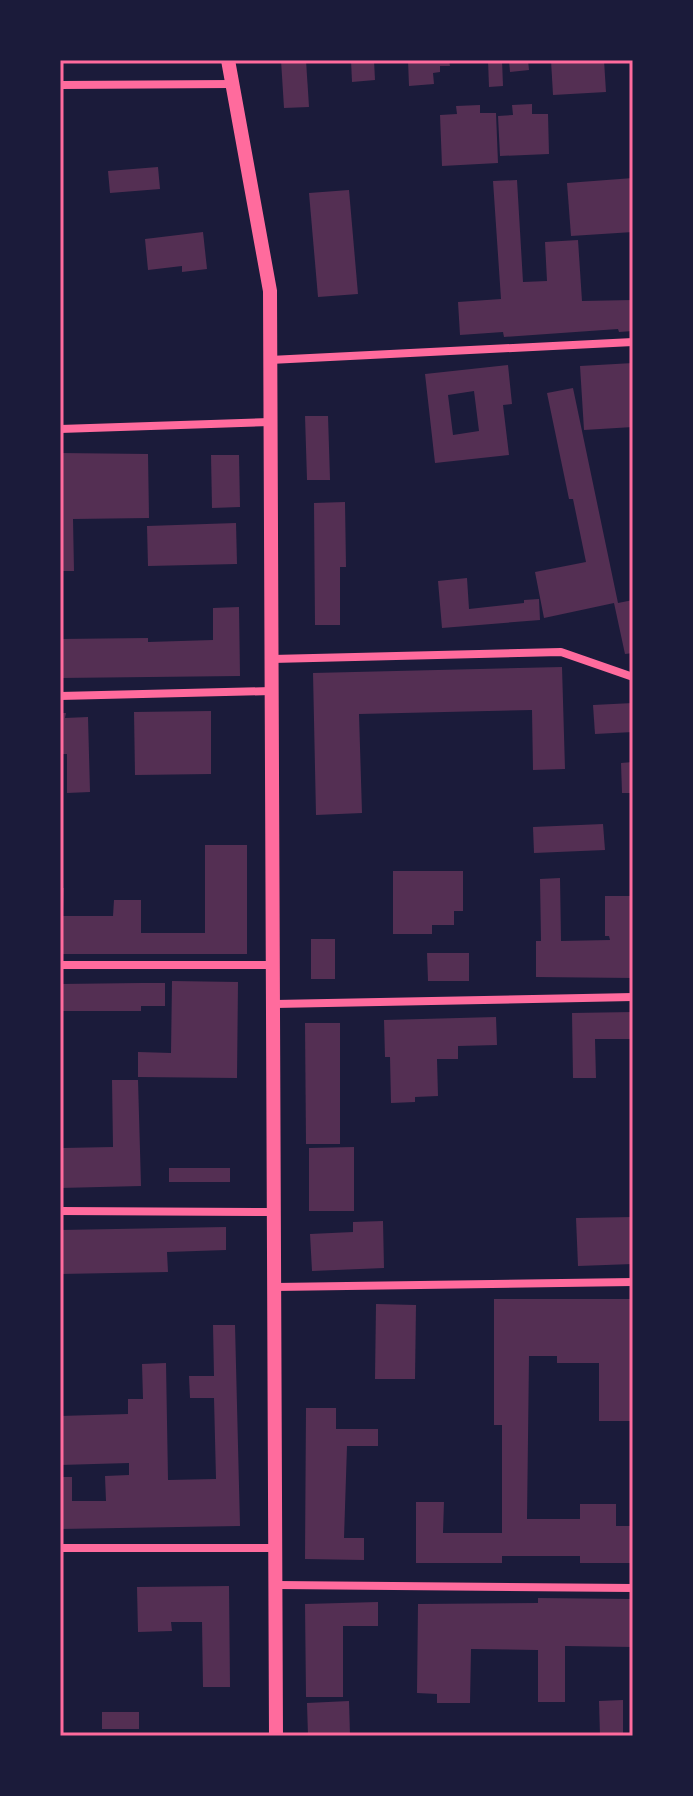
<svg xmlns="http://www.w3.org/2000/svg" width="693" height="1796" viewBox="0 0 693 1796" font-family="Lato,sans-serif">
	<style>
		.building { fill: #542f53; fill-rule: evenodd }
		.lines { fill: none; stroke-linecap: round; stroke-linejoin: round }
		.minor { stroke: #ff6b9d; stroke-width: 8 }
		.tertiary { stroke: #ff6b9d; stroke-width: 14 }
		.neatline { fill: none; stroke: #ff6b9d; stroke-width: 3 }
	</style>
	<rect width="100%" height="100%" fill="#1b1b3a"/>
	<!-- building -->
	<g class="building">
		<path d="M281 60H306L309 107 284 108Z"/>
		<path d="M351 60H374L375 80 352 82Z"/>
		<path d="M408 60H449L450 66H440V72L433 73 434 84 409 86Z"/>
		<path d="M488 60H502L503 86 489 87Z"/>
		<path d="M509 60H528L529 70 510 72Z"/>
		<path d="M551 60H604L606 92 553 95Z"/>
		<path d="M532 104V114H548L549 154 500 156 498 116 513 115 512 105Z"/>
		<path d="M480 105V113H496L498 163 442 166 440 115 457 114 456 106Z"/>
		<path d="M158 167 160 189 110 193 108 171Z"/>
		<path d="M633 178V232L571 236 567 183Z"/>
		<path d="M517 180 523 282 547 281 545 242 578 240 582 301 633 300V331L619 332 618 329 504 337 503 332 460 335 458 302 501 299 493 181Z"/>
		<path d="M349 190 358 294 318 297 309 193Z"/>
		<path d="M203 232 207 269 182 272V266L148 270 145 239Z"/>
		<path d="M633 363V427L584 430 580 366Z"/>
		<path d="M508 365 512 404 503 405 509 455 435 463 425 374ZM474 391 479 431 453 435 448 395Z"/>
		<path d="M573 388 618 603 633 600V653L625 654 614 603 544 618 535 572 586 562 573 499H569L547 393Z"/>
		<path d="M305 416H328L330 480H307Z"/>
		<path d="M60 453 148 454 149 518 73 519 74 571H60Z"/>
		<path d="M211 455H239L240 507 212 508Z"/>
		<path d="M345 502 346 567H340V625H315L314 503Z"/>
		<path d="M236 523 237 564 148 566 147 526Z"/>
		<path d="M467 578 469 609 524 603V600L539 599 540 620 442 628 438 581Z"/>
		<path d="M239 607 240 676 60 678V639L148 638V642L213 640V608Z"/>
		<path d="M562 667 565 769 533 770 532 710 359 714 362 813 316 815 313 673Z"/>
		<path d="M633 703V732L595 734 593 705Z"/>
		<path d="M211 711V774L135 775 134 712Z"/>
		<path d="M60 713H66L65 718 88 717 90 792 67 793V754H60Z"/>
		<path d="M633 762V793H622L621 763Z"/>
		<path d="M603 824 605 850 534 853 533 827Z"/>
		<path d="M205 845H247V954H60V888H64L63 916H113L114 900H141V933H205Z"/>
		<path d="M393 871H463V911H454V925H432V934H393Z"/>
		<path d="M560 878 561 941 610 940 609 936H605V896H633V978L536 977V941H541L540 879Z"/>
		<rect x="311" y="939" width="24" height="40"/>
		<path d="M427 953H469V981H428Z"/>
		<path d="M172 981 238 982 237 1078 138 1077V1052L171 1053Z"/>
		<path d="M141 983H165V1006H141V1011H60V984Z"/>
		<path d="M633 1012V1039H595L596 1078H573L572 1013Z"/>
		<path d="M496 1017 497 1045 458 1046V1059H437L438 1096 415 1097V1102L391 1103 390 1057H385L384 1020Z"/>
		<path d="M305 1023H340V1144H306Z"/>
		<path d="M112 1080H138L141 1186 60 1188V1127H63V1148L113 1147Z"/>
		<path d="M354 1147V1211H309V1148Z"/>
		<rect x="169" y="1168" width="61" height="14"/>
		<path d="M633 1217V1264L578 1266 576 1218Z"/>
		<path d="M383 1221 384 1268 312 1271 310 1234 353 1232V1222Z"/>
		<path d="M226 1227V1250L167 1252 168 1272 60 1274V1230Z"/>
		<path d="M494 1299H633V1421H599V1363H557V1356H529L527 1519H580V1504H616V1526H633V1563H580V1556H502V1563H416V1502H444L443 1533H502V1425H494Z"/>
		<path d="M376 1304 416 1305 415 1379H375Z"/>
		<path d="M213 1325H235L240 1526 60 1529V1477H72V1501H106L105 1476 129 1475V1463L60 1465V1416L128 1414V1399H143L142 1364 166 1363 168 1480 216 1479 214 1398H190L189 1376H214Z"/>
		<path d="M306 1408H336V1429H378V1446H347L344 1538H364V1560L305 1559Z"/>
		<path d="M229 1586 230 1687H203L202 1622H171L172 1631 138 1632 137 1587Z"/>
		<path d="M538 1598 633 1599V1647L565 1646V1702H538V1650L471 1649 470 1703H437V1694L417 1693 418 1604 538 1603Z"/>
		<path d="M378 1602V1626H343V1697H306L305 1604Z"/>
		<path d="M623 1700V1736H600L599 1701Z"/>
		<path d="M349 1701 350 1736H308L307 1703Z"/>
		<rect x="102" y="1712" width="37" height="17"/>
	</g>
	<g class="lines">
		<!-- minor -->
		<g class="minor">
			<path d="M60 85 232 84"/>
			<path d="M270 360 633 342"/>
			<path d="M60 429 270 422"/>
			<path d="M272 659 561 652 633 677"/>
			<path d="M60 696 271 691"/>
			<path d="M60 965H273"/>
			<path d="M275 1004 633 997"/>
			<path d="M60 1211 274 1212"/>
			<path d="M275 1287 633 1282"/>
			<path d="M60 1548H275"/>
			<path d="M277 1585 633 1588"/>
		</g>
		<!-- tertiary -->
		<path class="tertiary" d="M228 60 270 291 276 1736"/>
	</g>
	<!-- border -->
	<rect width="693" height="1796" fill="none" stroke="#1b1b3a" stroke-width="124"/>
	<rect x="62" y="62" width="569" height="1672" class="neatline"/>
</svg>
